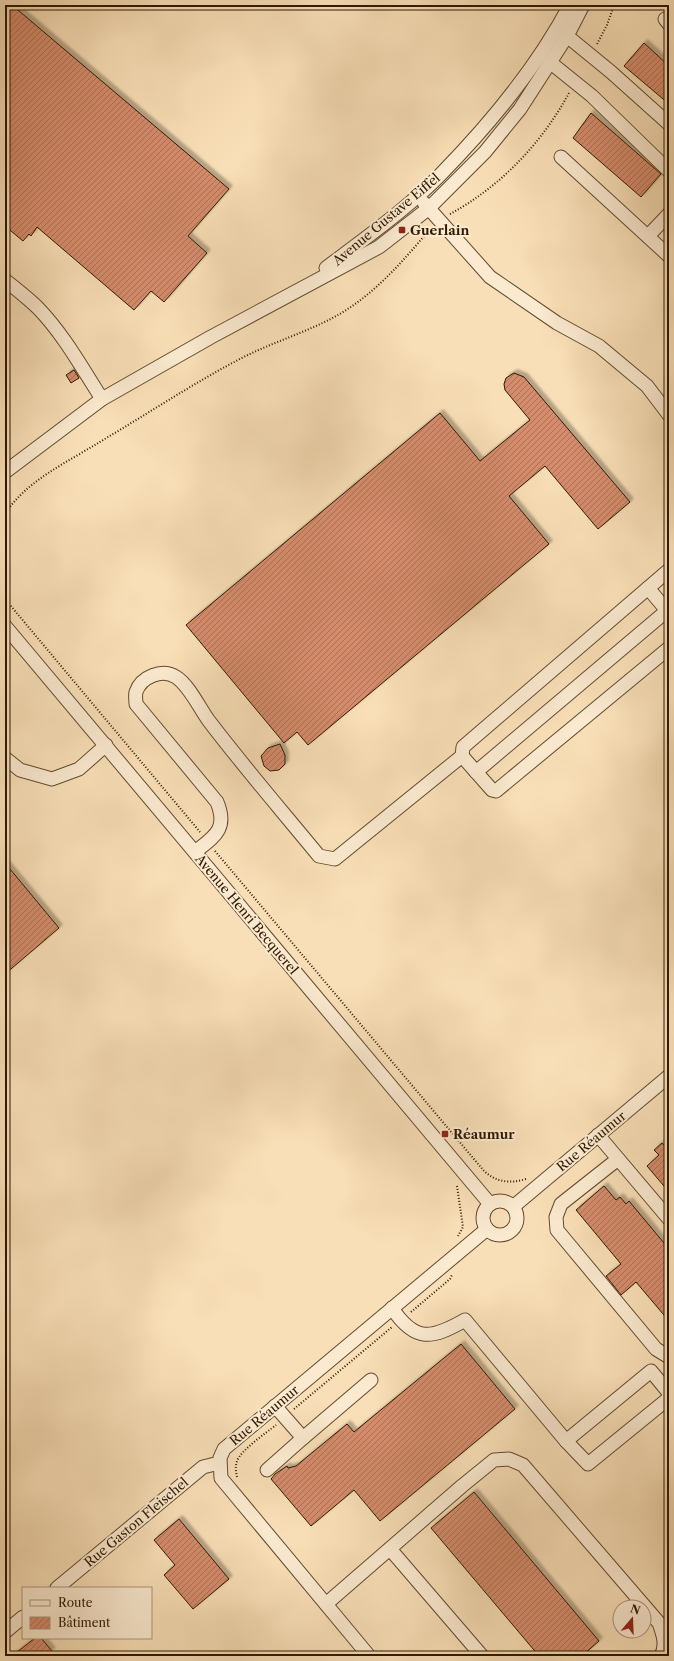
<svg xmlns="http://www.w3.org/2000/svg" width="674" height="1661" viewBox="0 0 674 1661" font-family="'Libre Caslon Text',serif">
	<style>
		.building { fill: url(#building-hatch); stroke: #2e1800; filter: url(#shadow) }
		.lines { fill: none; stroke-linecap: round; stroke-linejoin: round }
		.minor-casing { stroke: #614a2e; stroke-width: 15 }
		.path { stroke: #2e1800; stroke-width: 2; stroke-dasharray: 1 2; stroke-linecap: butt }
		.minor { stroke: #fbead0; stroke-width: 13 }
		.poi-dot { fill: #8f2418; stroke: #fbead0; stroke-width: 1.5 }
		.labels { text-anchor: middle; stroke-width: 4; stroke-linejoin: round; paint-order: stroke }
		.street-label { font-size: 13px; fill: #2e1800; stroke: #fbead0 }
		.poi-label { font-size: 13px; font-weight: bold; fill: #2e1800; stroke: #fbead0; text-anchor: start }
	</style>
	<defs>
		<pattern id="building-hatch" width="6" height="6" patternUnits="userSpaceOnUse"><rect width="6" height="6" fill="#d58c6c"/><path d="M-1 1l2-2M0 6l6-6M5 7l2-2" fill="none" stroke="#ad7156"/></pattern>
		<filter id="shadow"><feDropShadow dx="3.5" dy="-3.5" stdDeviation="1" flood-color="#0004"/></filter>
	</defs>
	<rect width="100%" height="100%" fill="#f9dfb7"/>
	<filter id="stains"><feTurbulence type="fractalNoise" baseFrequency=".005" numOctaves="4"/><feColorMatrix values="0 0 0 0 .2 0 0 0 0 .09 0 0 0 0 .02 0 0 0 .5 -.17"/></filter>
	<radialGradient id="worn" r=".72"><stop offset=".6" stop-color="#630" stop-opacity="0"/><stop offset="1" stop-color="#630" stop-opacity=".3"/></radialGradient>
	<!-- building -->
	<g class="building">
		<path d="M5 5H12L229 189 188 236 207 253 164 302 151 291 134 310 37 227 31 236 29 234 23 241 5 226Z"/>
		<path d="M644 43 669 66V104L624 66Z"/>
		<path d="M591 113 661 174 641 197 573 138Z"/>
		<path d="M74 370 79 378 71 383 66 375Z"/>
		<path d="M514 373 524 377 630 502 598 529 545 466 509 496 549 544 308 745 297 732 284 743 186 625 440 413 480 461 530 420 505 390 504 384 506 378Z"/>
		<path d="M280 744 285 755V764L279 770 270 771 264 766 261 756 268 748Z"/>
		<path d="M5 863 59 928 5 974Z"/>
		<path d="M662 1143 667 1149 669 1147V1192L647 1166 659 1155 654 1150Z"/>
		<path d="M604 1186 616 1200 620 1197 626 1204 629 1201 669 1249V1321L636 1282 621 1295 606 1276 621 1264 576 1210Z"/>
		<path d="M461 1344 515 1409 380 1521 354 1490 311 1526 271 1479 275 1474 287 1466 288 1468 296 1466 347 1424 354 1432Z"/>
		<path d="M474 1492 599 1641 582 1656H539L431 1528Z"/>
		<path d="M179 1519 229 1579 193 1609 164 1575 175 1565 154 1540Z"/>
		<path d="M35 1638H41L52 1651 46 1656H12Z"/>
	</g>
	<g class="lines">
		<!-- minor casing -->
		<g class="minor-casing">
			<g id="minor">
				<path d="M665 19 669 24"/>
				<path d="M567 36 611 72 669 124"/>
				<path d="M551 63 592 96 669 171"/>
				<path d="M561 157 669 256"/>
				<path d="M424 203 490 277 557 323 599 346 647 386 669 415"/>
				<path d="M648 236 669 214"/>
				<path d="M326 268C365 238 407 209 441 174 490 124 537 67 570 5"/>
				<path d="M5 280C16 289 28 298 38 308 64 335 82 368 102 399"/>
				<path d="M5 472 102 399 211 337 379 247 429 208 485 152 520 109 567 36 583 5"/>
				<path d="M648 588 669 613"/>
				<path d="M5 626 490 1204"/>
				<path d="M462 756 492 790 496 791 669 648"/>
				<path d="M5 758 20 770 52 779 79 769 106 745"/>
				<path d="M476 772 669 609"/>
				<path d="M195 852C215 836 228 829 217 802L136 704C136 700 135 696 136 692 141 677 162 668 176 677 189 685 200 709 209 721 244 767 282 811 319 856L335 859 462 756 463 747 669 570"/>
				<path d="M598 1135 669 1219"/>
				<path d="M618 1159 561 1204 556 1217 557 1230 656 1349 669 1357"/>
				<circle cx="500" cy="1218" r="17"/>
				<path d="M514 1206 669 1076"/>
				<path d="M392 1308C415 1343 432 1339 465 1320L566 1441 588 1464 669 1398"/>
				<path d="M303 1438 371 1380"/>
				<path d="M566 1441 651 1371 669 1393"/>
				<path d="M267 1470 303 1438 275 1406"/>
				<path d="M390 1549 482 1656"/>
				<path d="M57 1588 203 1467 219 1463"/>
				<path d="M326 1604 462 1486 494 1460 509 1459 523 1465 659 1623C663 1634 667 1645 661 1656"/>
				<path d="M5 1632 23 1617"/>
				<path d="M369 1656 221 1478 220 1458 224 1449 487 1229"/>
			</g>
		</g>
		<!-- path -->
		<g class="path">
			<path d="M597 44 607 25 614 5"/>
			<path d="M450 214C500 187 542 143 569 93"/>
			<path d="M5 514C26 481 66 463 98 443 144 416 189 386 236 361 269 343 306 333 338 315 376 293 403 261 431 228"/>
			<path d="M5 599 200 832"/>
			<path d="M215 851 484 1171C496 1182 510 1184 526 1179"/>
			<path d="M457 1186 463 1227 458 1236"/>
			<path d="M411 1312 450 1279 452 1275"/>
			<path d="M294 1409 392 1327"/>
			<path d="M237 1477C236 1472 235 1467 237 1461 241 1450 266 1433 276 1425"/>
			<path d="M381 1651 385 1656"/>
		</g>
		<!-- minor -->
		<use href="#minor" class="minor"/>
	</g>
	<!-- markers -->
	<g class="poi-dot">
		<rect x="398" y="226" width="8" height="8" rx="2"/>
		<rect x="441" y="1130" width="8" height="8" rx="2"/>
	</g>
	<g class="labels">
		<!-- street labels -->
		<g class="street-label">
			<text transform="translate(386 219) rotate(-40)" y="5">Avenue Gustave Eiffel</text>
			<text transform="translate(247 914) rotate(50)" y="5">Avenue Henri Becquerel</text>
			<text transform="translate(591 1141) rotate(-40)" y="5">Rue Réaumur</text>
			<text transform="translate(264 1415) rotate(-40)" y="5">Rue Réaumur</text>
			<text transform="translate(136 1522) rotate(-40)" y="5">Rue Gaston Fleischel</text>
		</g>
		<!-- poi labels -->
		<g class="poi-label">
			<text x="410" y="235">Guerlain</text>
			<text x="453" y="1139">Réaumur</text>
		</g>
	</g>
	<!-- margin -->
	<rect width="674" height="1661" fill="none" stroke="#f9dfb7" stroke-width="20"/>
	<rect x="6" y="6" width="662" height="1649" fill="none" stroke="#2e1800" stroke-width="2"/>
	<rect x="10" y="10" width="654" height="1641" fill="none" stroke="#2e1800"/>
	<!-- legend -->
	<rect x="22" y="1587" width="130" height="52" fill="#fbead0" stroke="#a9967d"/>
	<rect x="30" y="1600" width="20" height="6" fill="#fbead0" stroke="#a9967d"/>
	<text x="58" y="1607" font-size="12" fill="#2e1800">Route</text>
	<rect x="30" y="1617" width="20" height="12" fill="url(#building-hatch)" stroke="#a9967d"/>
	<text x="58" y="1627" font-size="12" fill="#2e1800">Bâtiment</text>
	<!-- north arrow -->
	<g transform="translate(632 1619) rotate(19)"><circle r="19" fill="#fbead0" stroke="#a9967d"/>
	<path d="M0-3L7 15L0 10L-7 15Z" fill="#8f2418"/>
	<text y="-6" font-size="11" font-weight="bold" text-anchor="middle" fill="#2e1800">N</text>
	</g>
	<rect width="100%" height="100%" filter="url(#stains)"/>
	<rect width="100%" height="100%" fill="url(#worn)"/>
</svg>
